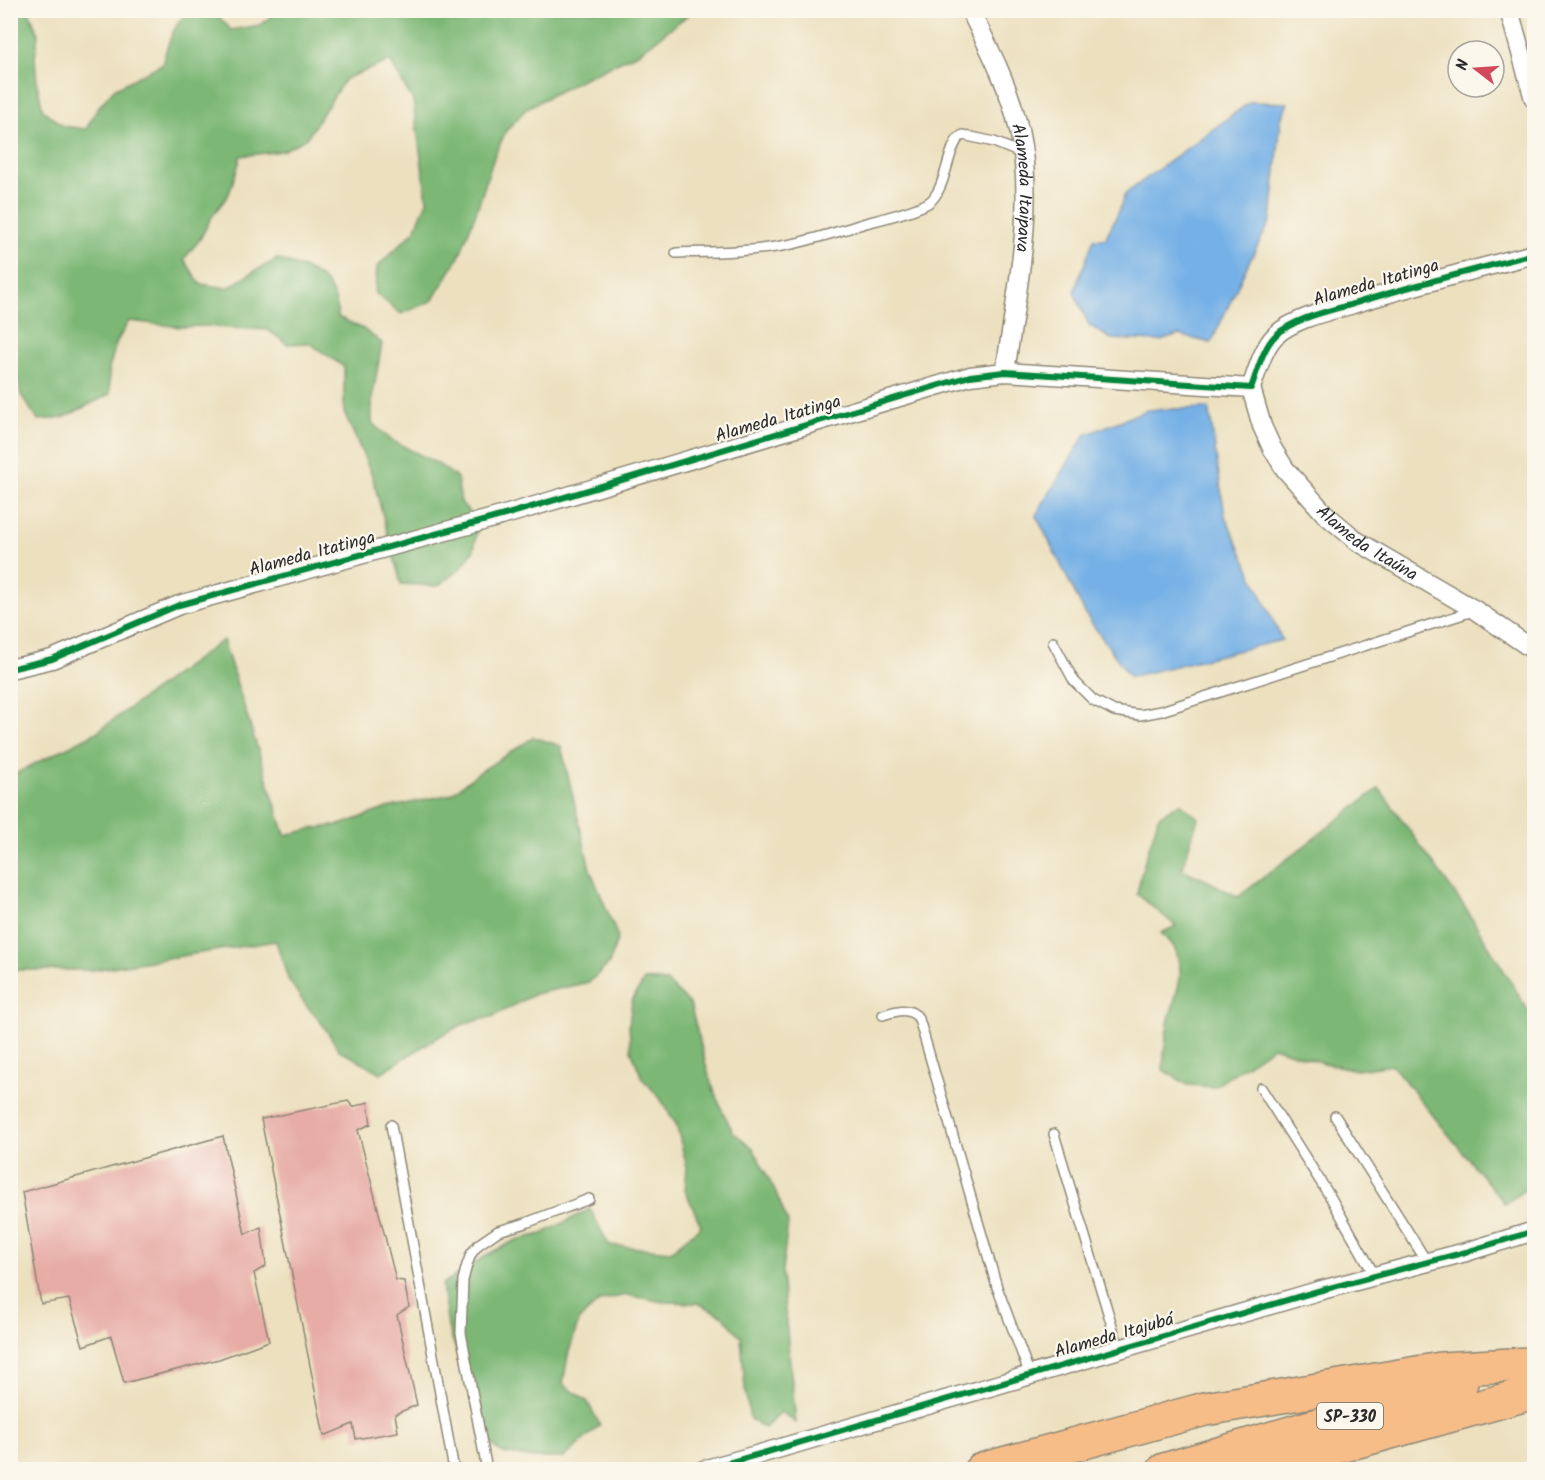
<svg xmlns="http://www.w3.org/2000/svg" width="1545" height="1480" viewBox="0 0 1545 1480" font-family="Kalam,sans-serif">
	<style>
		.forest { fill: #7cb775; stroke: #547150; stroke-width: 1.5 }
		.water { fill: #75b0e6; stroke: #506e88; stroke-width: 1.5 }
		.building { fill: #e7aca6 }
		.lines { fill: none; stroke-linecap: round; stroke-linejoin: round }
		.service-casing { stroke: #8c8675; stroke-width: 12 }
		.minor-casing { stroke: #8c8675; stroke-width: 21 }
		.motorway-casing { stroke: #8c8675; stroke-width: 36 }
		.service { stroke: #fff; stroke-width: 9 }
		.minor { stroke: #fff; stroke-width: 18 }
		.motorway { stroke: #f7bd88; stroke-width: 33 }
		.cycleway-casing { stroke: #fbf7ec; stroke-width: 10 }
		.cycleway { stroke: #00873e; stroke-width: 6 }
		.labels { text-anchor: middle; stroke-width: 4.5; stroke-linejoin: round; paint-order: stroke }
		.shield { fill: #fbf7ec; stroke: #696865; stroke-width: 1.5 }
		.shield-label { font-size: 16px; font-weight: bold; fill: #2b2b2b }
		.street-label { font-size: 18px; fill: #2b2b2b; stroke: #fbf7ec }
	</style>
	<rect width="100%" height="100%" fill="#fbf7ec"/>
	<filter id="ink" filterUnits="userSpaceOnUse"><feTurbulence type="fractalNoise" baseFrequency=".0167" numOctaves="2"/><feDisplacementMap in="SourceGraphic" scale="12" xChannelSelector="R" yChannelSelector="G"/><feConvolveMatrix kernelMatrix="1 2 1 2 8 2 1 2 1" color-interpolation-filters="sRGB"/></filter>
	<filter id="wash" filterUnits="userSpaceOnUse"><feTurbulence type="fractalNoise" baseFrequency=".008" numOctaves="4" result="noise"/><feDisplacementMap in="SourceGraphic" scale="24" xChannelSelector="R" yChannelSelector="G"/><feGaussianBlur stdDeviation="1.35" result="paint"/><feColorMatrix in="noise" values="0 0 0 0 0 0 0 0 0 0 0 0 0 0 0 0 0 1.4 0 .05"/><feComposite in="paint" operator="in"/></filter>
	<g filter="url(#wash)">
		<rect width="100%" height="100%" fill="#ece0bf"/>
		<!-- forest -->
		<g class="forest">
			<path d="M279 10 693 11 640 52 582 79 527 108 506 131 494 157 477 210 459 257 432 301 401 314 375 293 377 267 415 230 427 201 413 101 390 61 345 79 306 139 282 151 240 156 239 163 229 194 211 218 200 239 184 259 200 284 228 288 253 272 277 259C312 271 335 275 338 317L363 329 382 343 372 399V423L391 440 438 464 457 478 461 502 478 524 474 550 460 569 438 586 401 584 372 475 344 412V367L309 343 287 344 268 330 230 328 206 326 181 327 129 321 117 341 109 368 110 394 63 418 38 420 21 395 11 349 10 11H29L38 34 35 58 37 84 43 110 63 126 86 129 98 108 114 89 162 64C167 48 174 17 193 11 198 9 206 11 212 11L228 26 230 30 260 25Z"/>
			<path d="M223 640 285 835 312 829 343 824 387 808 451 794 478 773 534 737 561 746 590 869 618 937 609 964 589 982 535 994 494 1016 461 1025 438 1037 381 1073 339 1050 323 1025 305 1004 288 979 276 941 93 970H11V776L95 733Z"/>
			<path d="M1379 788 1468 912 1534 1020V1183L1505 1204 1392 1065 1357 1070 1323 1063 1273 1047 1214 1087 1188 1085 1163 1070C1164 1053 1165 1036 1169 1019 1176 993 1187 973 1174 947 1171 942 1165 937 1161 933L1176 926 1137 894 1142 870 1159 816 1180 803 1198 818 1182 869 1210 882 1238 897Z"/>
			<path d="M644 980 667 982 690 1004 710 1080 721 1108 733 1132 753 1148 777 1195 788 1223 782 1271 786 1322 796 1423 781 1412 765 1428 750 1419 745 1388 741 1337 723 1316 698 1303 663 1302 626 1295 600 1301 579 1320 568 1355 563 1384 587 1401 600 1425 564 1458H534L502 1453 482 1437 474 1400 448 1327 442 1284 492 1252 516 1240 542 1234 590 1209 609 1245 671 1251 701 1226 685 1190 687 1167 676 1124 660 1098 642 1078 631 1050 629 1025 632 1001Z"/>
		</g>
		<!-- water -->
		<g class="water">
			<path d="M1250 102 1288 103 1281 119 1271 220 1249 262 1211 343 1179 335 1160 341 1111 339 1089 325 1074 292 1094 239H1105L1119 211 1125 194Z"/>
			<path d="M1209 408 1225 516 1282 640 1130 677 1086 615 1036 515 1085 435 1147 410Z"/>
		</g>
		<g id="blocks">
			<!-- building -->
			<g class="building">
				<path d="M348 1101 353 1107 368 1102 371 1124 358 1130 396 1280 404 1281 409 1307 397 1315 417 1405 395 1414 398 1432 356 1439 353 1424 324 1436 261 1119Z"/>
				<path d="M223 1136 245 1234 261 1227 266 1266 254 1273 269 1341 219 1359 124 1383 111 1336 83 1346 69 1299 41 1304 22 1192Z"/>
			</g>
		</g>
	</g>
	<g filter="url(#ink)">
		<use href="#blocks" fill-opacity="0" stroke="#8c8675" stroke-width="1.5"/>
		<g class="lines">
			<!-- service casing -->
			<g class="service-casing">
				<g id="service">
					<path d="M676 253C711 252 747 252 782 246 810 241 839 231 866 223 882 219 914 211 928 203 948 190 947 141 963 135L994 142 1023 154"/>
					<path d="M1053 642 1074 681 1093 700 1114 711 1140 715 1161 711 1473 611"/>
					<path d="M883 1015C896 1011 910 1006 919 1019L997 1287 1030 1375"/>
					<path d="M1261 1088 1331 1198 1375 1276"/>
					<path d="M1335 1116 1427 1262"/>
					<path d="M391 1125 454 1470"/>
					<path d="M1054 1134 1119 1349"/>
					<path d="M487 1470 461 1333 463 1280 467 1265 471 1254 479 1244 498 1231 523 1224 589 1199"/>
				</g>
			</g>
			<!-- minor casing -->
			<g class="minor-casing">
				<g id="minor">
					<path id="s1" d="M970 10C989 48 1010 88 1019 130 1036 207 1016 295 1005 372"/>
					<path d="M1509 10 1534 99"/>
					<path id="s2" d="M1251 388 1262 426 1272 448 1285 469 1325 514 1357 541 1475 610 1534 650"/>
					<path d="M10 669 52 659 179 605 508 514 970 376 1005 372 1251 388C1257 372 1263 347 1276 335 1295 318 1329 311 1353 304 1413 285 1474 270 1534 254"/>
					<path d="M703 1470 760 1454 1318 1291 1466 1252 1534 1231"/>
				</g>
			</g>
			<!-- motorway casing -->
			<g class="motorway-casing">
				<g id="motorway">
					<path d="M981 1470 1205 1409 1441 1369 1529 1364"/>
					<path d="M1164 1470 1461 1383"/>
					<path d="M1254 1470 1534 1392"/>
				</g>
			</g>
			<!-- service -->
			<use href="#service" class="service"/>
			<!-- minor -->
			<use href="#minor" class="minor"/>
			<!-- motorway -->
			<use href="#motorway" class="motorway"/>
			<!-- cycleway casing -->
			<g class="cycleway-casing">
				<g id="cycleway">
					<path d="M10 669 52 659 179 605 508 514 970 376 1005 372 1251 388C1257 372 1263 347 1276 335 1295 318 1329 311 1353 304 1413 285 1474 270 1534 254"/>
					<path d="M703 1470 760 1454 1318 1291 1466 1252 1534 1231"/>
				</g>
			</g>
			<!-- cycleway -->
			<use href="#cycleway" class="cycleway"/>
		</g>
	</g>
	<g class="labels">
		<!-- shield labels -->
		<rect class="shield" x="1317" y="1403" width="66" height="26" rx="4.5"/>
		<g class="shield-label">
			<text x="1350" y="1422">SP-330</text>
		</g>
		<!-- street labels -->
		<g class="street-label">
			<text dy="6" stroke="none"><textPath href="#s1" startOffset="188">Alameda Itaipava</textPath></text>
			<text transform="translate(1376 282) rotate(-16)" y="6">Alameda Itatinga</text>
			<text transform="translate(778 418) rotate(-16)" y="6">Alameda Itatinga</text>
			<text dy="6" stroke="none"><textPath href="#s2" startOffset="200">Alameda Itaúna</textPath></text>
			<text transform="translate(312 553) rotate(-15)" y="6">Alameda Itatinga</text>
			<text transform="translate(1114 1335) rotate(-16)" y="6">Alameda Itajubá</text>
		</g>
	</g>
	<!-- margin -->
	<rect width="1545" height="1480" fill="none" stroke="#fbf7ec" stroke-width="36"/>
	<!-- north arrow -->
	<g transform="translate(1476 69) rotate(287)"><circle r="28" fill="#fbf7ec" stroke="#a8a59f" stroke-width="1.5"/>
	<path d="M0-4.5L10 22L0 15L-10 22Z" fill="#d1495b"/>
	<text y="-9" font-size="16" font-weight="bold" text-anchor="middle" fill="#2b2b2b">N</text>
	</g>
</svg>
